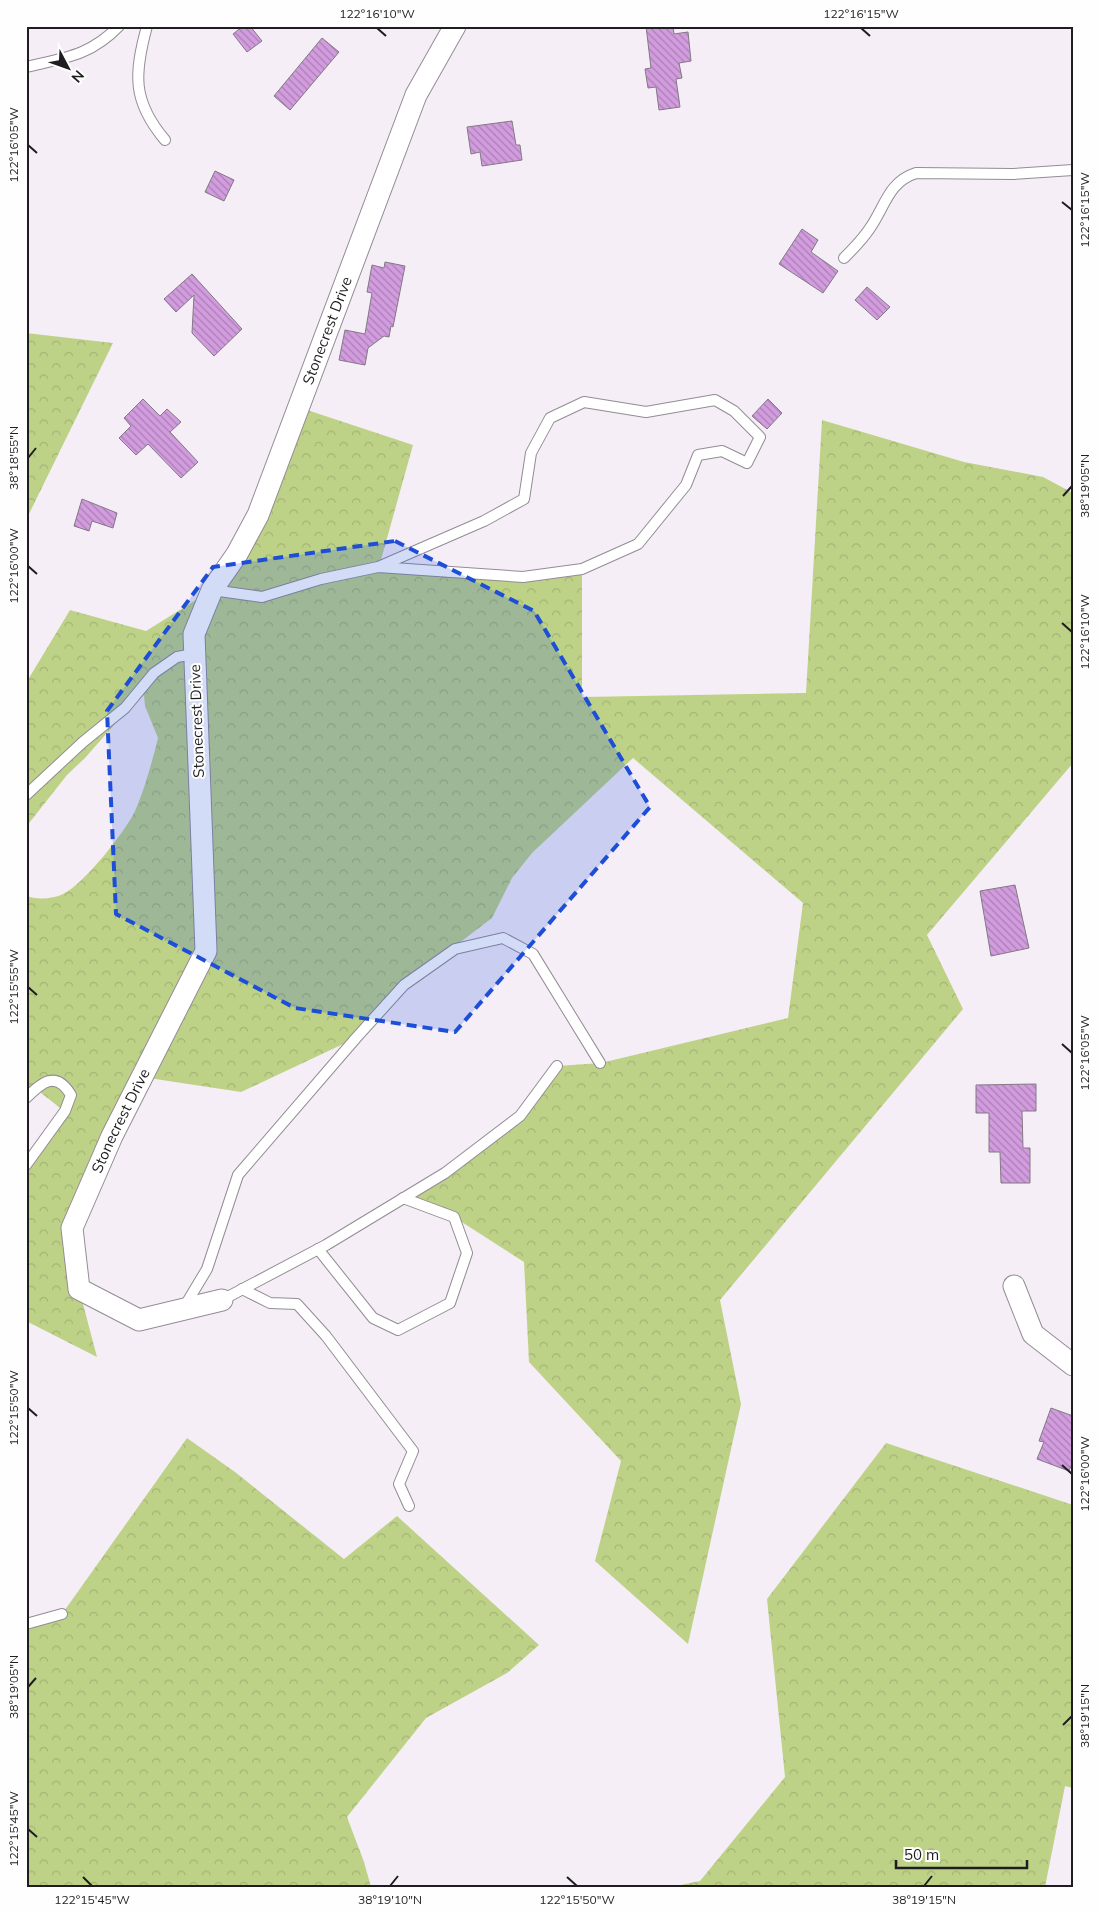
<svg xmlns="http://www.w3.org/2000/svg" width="1099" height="1913" viewBox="0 0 1099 1913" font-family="Mulish,sans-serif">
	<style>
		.forest { fill: url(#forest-crowns) }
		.building { fill: url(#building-back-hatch); stroke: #807a82 }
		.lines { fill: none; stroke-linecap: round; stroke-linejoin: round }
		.lane-casing { stroke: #938c94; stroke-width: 12 }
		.street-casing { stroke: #938c94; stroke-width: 23 }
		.lane { stroke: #fff; stroke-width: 10 }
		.street { stroke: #fff; stroke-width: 21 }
		.marked { fill: #1d4ed8; fill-opacity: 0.2; stroke: #1d4ed8; stroke-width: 4; stroke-dasharray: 10 6; stroke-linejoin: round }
		.ticks { fill: none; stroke: #1f1d20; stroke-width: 2 }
		.labels { text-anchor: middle; stroke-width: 4; stroke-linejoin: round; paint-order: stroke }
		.street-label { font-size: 15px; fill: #1f1d20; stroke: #fefefe }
		.neatline { fill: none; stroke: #1f1d20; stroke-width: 2 }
		.ticks-label { font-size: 12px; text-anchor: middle; fill: #1f1d20 }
	</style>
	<defs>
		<pattern id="forest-crowns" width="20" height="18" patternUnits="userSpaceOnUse" patternTransform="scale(1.25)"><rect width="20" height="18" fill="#bed287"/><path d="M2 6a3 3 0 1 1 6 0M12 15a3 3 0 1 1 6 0" fill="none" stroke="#a3b474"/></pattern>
		<pattern id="building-back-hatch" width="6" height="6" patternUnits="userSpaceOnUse" patternTransform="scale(1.25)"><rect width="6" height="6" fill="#d29cdf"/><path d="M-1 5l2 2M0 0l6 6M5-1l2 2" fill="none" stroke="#aa7fb4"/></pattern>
	</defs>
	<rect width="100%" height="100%" fill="#f6eef7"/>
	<!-- forest -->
	<g class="forest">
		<path d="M26 333 113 343 26 520Z"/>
		<path d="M298 407 413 445 379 567 523 577 582 569V697L806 693 822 420 964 462 1043 477 1073 493V763L927 935 963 1009 720 1300 741 1404 688 1644 595 1561 621 1461 529 1362 524 1262 454 1217 403 1198 520 1116 557 1066 601 1063 788 1018 803 903 633 758 532 853 512 878 492 918 404 985 356 1038 241 1092 142 1077 72 1228 79 1289 97 1357 26 1321V1165L64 1111 36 1089 26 1097V896C37 900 53 899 63 894 84 884 125 832 135 811 145 788 152 762 158 738L145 706 144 695 128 709 85 758 67 775 26 827V683L70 610 146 631 212 590Z"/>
		<path d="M187 1438 235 1472 344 1559 397 1516 539 1645 507 1673 426 1718 347 1817 364 1862 371 1887H26V1624L62 1614Z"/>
		<path d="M886 1443 1073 1505V1788L1065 1786 1045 1887H671L700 1881 785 1777 767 1599Z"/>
	</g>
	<!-- building -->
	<g class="building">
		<path d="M243 26H250L262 41 247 52 233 34Z"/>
		<path d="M646 26H673L674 34 688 32 691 61 679 63 682 78 676 79 680 107 659 110 656 87 648 88 645 69 651 68Z"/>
		<path d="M322 38 339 52 290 110 274 96Z"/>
		<path d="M512 121 516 145H520L522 160 482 166 480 152 471 154 467 127Z"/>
		<path d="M215 171 234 180 224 201 205 192Z"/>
		<path d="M802 229 818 240 811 252 838 271 823 293 779 264Z"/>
		<path d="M385 262 405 266 393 327 391 326 389 337 384 336 368 348 365 365 339 360 345 330 365 334 372 293 367 292 372 265 384 268Z"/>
		<path d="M192 274 242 329 214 356 192 333 194 295 176 312 164 299Z"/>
		<path d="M867 287 890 307 877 320 855 300Z"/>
		<path d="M143 399 160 416 167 409 181 422 170 432 198 462 181 478 148 444 136 455 119 438 131 426 124 418Z"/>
		<path d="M768 399 782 413 767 429 752 416Z"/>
		<path d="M82 499 117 513 113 528 92 521 89 531 74 526Z"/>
		<path d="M1015 885 1029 948 991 956 980 891Z"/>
		<path d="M1036 1084V1111H1022L1023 1148H1030V1183H1001L1000 1152H989V1113H976V1085Z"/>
		<path d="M1051 1408 1073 1416V1461L1069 1471 1037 1459 1044 1442 1039 1441Z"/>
	</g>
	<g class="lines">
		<!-- lane casing -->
		<g class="lane-casing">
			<g id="lane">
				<path d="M147 26C134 74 132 101 165 140"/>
				<path d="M26 67C64 58 90 56 119 26"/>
				<path d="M844 258C853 249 863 239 870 228 885 207 888 182 916 173L1013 174 1073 170"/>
				<path d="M212 590 262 597 321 579 378 567 523 577 582 569 638 544 686 485 698 455 722 451 747 463 760 437 734 411 715 400 646 412 584 402 550 418 531 453 524 499 484 521 378 567"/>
				<path d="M26 795 83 742 125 708 154 673 177 657 194 654"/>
				<path d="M26 1098C42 1082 56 1070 71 1095L65 1111 26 1165"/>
				<path d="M318 1249 373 1318 398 1330 450 1303 467 1253 454 1217 403 1198"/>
				<path d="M242 1289 270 1303 297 1304 326 1336 413 1451 399 1484 409 1506"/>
				<path d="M222 1300 326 1245 445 1173 520 1116 557 1066"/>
				<path d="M183 1309 207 1269 238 1175 356 1038 404 985 455 949 503 938 533 954 600 1063"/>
				<path d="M26 1624 62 1614"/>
			</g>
		</g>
		<!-- street casing -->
		<g class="street-casing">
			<g id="street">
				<path d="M1014 1286 1033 1334 1073 1365"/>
				<path id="s1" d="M222 1300 139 1320 79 1289 72 1228 112 1136 206 951 194 634 212 590 237 554 258 515 416 95 455 26"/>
			</g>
		</g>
		<!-- lane -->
		<use href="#lane" class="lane"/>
		<!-- street -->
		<use href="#street" class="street"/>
	</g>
	<!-- marked area -->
	<path class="marked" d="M395 541 534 611 650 807 455 1032 295 1008 116 914 107 711 213 567Z"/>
	<!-- ticks -->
	<path class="ticks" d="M377 28 386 36M861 28 870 36M28 145 37 153M1062 202 1072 210M28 458 36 448M1063 496 1072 486M28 566 37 574M1062 623 1072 632M28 987 37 995M1062 1044 1072 1053M28 1408 37 1416M1062 1465 1072 1474M28 1687 36 1678M1063 1725 1072 1716M28 1829 37 1837M83 1877 92 1886M567 1877 577 1886M390 1886 398 1876M924 1886 932 1876"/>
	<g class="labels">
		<!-- street labels -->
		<g class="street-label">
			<text dy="5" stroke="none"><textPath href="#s1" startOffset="1172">Stonecrest Drive</textPath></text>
			<text transform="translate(197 721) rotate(-92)" y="5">Stonecrest Drive</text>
			<text dy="5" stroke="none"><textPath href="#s1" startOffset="332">Stonecrest Drive</textPath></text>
		</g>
	</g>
	<!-- border -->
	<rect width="1099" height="1913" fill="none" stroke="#fefefe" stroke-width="55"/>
	<!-- north arrow -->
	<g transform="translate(68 68) rotate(131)" stroke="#fefefe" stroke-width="4" paint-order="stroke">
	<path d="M0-4L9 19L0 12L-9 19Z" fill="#1f1d20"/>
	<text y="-8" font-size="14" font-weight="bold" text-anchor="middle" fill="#1f1d20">N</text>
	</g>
	<!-- scale -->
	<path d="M896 1860v8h131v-8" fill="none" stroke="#1f1d20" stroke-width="2.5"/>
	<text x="904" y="1860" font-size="15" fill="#1f1d20" stroke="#fefefe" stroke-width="4" paint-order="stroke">50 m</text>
	<rect x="28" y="28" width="1044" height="1858" class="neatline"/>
	<g class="ticks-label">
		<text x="377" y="18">122°16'10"W</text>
		<text x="861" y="18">122°16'15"W</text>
		<text transform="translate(14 145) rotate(-90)" y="4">122°16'05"W</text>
		<text transform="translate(1085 210) rotate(-90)" y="4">122°16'15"W</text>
		<text transform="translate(14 458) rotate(-90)" y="4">38°18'55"N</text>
		<text transform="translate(1085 486) rotate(-90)" y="4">38°19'05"N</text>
		<text transform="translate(14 566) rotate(-90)" y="4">122°16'00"W</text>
		<text transform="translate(1085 632) rotate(-90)" y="4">122°16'10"W</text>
		<text transform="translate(14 987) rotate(-90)" y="4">122°15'55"W</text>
		<text transform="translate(1085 1053) rotate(-90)" y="4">122°16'05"W</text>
		<text transform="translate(14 1408) rotate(-90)" y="4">122°15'50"W</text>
		<text transform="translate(1085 1474) rotate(-90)" y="4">122°16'00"W</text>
		<text transform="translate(14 1687) rotate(-90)" y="4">38°19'05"N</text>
		<text transform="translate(1085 1716) rotate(-90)" y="4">38°19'15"N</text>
		<text transform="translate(14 1829) rotate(-90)" y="4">122°15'45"W</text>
		<text x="92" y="1904">122°15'45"W</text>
		<text x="390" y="1904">38°19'10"N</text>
		<text x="577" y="1904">122°15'50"W</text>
		<text x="924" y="1904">38°19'15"N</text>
	</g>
</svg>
